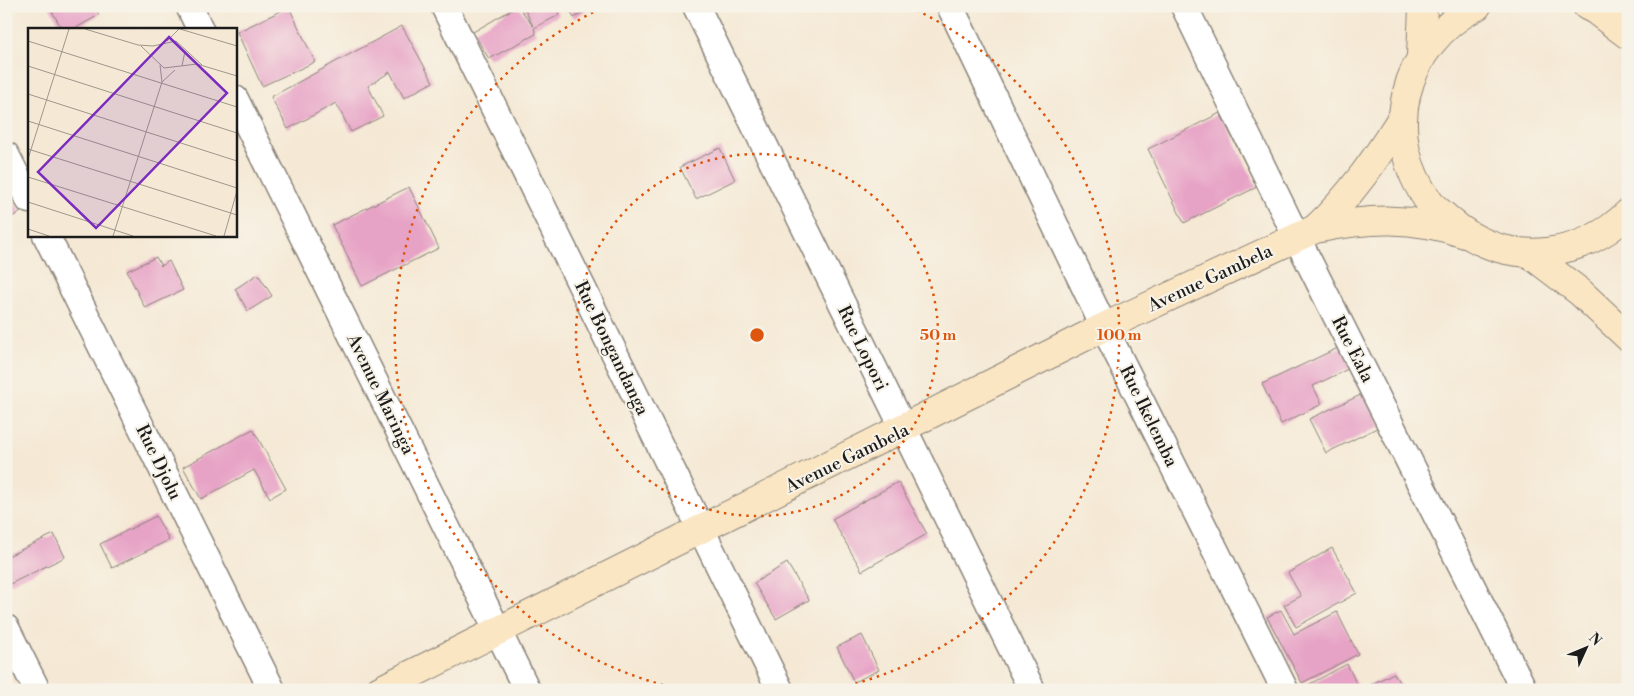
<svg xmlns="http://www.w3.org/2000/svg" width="1634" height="696" viewBox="0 0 1634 696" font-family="'Libre Bodoni',serif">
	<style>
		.building { fill: #e7a3c6 }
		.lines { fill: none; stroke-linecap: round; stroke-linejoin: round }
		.street-casing { stroke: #888278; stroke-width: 29 }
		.secondary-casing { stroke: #888278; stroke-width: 30 }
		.street { stroke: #fff; stroke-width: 26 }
		.secondary { stroke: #fbe6c4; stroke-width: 28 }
		.ring { fill: none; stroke: #de560d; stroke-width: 2.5; stroke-dasharray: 2.5 5 }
		.labels { text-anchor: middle; stroke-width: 4; stroke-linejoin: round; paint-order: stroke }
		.street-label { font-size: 18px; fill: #1c1c1c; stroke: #f7f3e8 }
		.inset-road { fill: none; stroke: #9e978b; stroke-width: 1 }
		.view { fill: #7b2cbf; fill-opacity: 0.15; stroke: #7b2cbf; stroke-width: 2.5 }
		.inset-edge { fill: none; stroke: #1c1c1c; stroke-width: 2.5 }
		.centre { fill: #de560d; stroke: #f7f3e8; stroke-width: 2.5 }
		.ring-label { font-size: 15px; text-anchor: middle; font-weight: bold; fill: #de560d; stroke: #f7f3e8; stroke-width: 4; stroke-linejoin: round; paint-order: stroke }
	</style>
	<rect width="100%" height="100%" fill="#f7f3e8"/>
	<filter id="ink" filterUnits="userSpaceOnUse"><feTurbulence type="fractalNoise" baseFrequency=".02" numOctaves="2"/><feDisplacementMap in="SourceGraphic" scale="10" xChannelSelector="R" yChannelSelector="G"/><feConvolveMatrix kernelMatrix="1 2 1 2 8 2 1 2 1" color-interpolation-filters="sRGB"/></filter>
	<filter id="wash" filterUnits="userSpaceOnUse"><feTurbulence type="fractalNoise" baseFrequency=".0096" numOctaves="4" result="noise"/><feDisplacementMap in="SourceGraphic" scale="20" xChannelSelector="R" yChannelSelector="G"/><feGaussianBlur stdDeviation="1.12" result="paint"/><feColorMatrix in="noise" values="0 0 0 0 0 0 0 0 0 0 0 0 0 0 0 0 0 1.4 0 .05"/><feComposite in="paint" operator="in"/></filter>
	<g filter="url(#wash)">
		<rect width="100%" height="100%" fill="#f5e9d5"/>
		<g id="blocks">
			<!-- building -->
			<g class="building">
				<path d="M49 6H94L99 15 74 29H62Z"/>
				<path d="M518 6 533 26 523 6H555L559 15 534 28 536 34 489 59 473 32Z"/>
				<path d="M567 6H594L574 18Z"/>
				<path d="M289 7 315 62 262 86 237 32Z"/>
				<path d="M402 26 433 82 404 98 390 72 368 86 383 116 351 132 336 103 288 129 271 97Z"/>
				<path d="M1220 113 1257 187 1184 223 1148 149Z"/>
				<path d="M720 148 735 180 696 199 680 167Z"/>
				<path d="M409 187 439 248 362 286 332 225Z"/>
				<path d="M6 191 21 212 6 220Z"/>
				<path d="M156 257 161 266 169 261 183 290 145 308 127 271Z"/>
				<path d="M258 274 272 296 248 311 235 289Z"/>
				<path d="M1342 346 1352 367 1313 386 1322 404 1281 424 1262 384Z"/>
				<path d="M1365 393 1381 426 1326 453 1309 419Z"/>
				<path d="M253 429 286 489 270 498 254 470 201 499 183 467Z"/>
				<path d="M898 482 927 534 862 571 832 519Z"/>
				<path d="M156 516 169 540 112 568 100 544Z"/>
				<path d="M54 534 65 557 10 584 6 576V557Z"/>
				<path d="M1332 548 1357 593 1296 627 1284 605 1301 596 1288 573Z"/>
				<path d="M787 563 809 600 776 619 754 583Z"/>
				<path d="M1281 610 1294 634 1337 612 1358 654 1302 683 1267 617Z"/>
				<path d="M862 635 879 670 854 682 837 647Z"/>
				<path d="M1347 664 1357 685 1348 690H1308L1306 686Z"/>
				<path d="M1394 673 1403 690H1360Z"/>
			</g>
		</g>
	</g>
	<g filter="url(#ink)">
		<use href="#blocks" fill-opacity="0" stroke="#888278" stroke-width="1"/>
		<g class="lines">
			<!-- street casing -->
			<g class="street-casing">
				<g id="street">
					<path d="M189 6 200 29"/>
					<path d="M444 6 780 690"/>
					<path d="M696 6 1032 690"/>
					<path d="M950 6 1104 327 1285 690"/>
					<path d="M1184 6 1297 238 1524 690"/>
					<path d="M235 99 527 690"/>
					<path d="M6 155 29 200"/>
					<path d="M46 235 272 690"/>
					<path d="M6 628 37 690"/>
				</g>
			</g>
			<!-- secondary casing -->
			<g class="secondary-casing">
				<g id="secondary">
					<path d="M1477 6C1403 44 1379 135 1430 203 1435 209 1444 215 1450 221 1478 245 1510 256 1547 252 1578 248 1606 235 1628 213"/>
					<path d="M1587 6 1595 10 1628 35"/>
					<path d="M1421 56 1423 6"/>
					<path d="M1315 229C1351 196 1377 157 1403 116"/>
					<path d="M1530 254 1580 292 1628 337"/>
					<path d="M380 690 1104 327 1315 229C1369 218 1412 216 1465 234"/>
				</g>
			</g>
			<!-- street -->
			<use href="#street" class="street"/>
			<!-- secondary -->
			<use href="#secondary" class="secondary"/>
		</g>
	</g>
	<!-- distance rings -->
	<g class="ring">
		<circle cx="757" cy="335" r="181"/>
		<path d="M685 690A362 362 0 0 1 604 7M910 7A362 362 0 0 1 829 690"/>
	</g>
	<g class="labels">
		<!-- street labels -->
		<g class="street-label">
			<text transform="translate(1210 278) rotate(-25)" y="6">Avenue Gambela</text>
			<text transform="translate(612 348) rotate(64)" y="6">Rue Bongandanga</text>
			<text transform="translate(863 348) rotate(64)" y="6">Rue Lopori</text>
			<text transform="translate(1353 349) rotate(63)" y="6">Rue Eala</text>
			<text transform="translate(381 394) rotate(64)" y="6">Avenue Maringa</text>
			<text transform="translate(1149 416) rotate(64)" y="6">Rue Ikelemba</text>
			<text transform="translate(847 458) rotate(-26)" y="6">Avenue Gambela</text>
			<text transform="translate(159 462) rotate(64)" y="6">Rue Djolu</text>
		</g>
	</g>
	<!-- overview -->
	<g transform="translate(28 28)">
		<rect width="209" height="209" fill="#f5e9d5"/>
		<path class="inset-road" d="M57 1 110 17 125 18 148 13 174 37M152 1 209 18M0 13 209 79M139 13 151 1M113 18 136 40 169 36 209 48M132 37 134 54M0 38 209 105M154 38 157 23M0 66 209 133M0 93 209 160M0 121 209 187M0 131 41 1M0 149 188 208M0 174 105 208M0 201 21 208M85 208 134 54 147 42M196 208 209 163"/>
		<path class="view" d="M141 9 199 65 68 200 10 144Z"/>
		<rect width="209" height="209" class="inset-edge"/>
	</g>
	<circle cx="757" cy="335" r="8" class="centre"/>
	<g class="ring-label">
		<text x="938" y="340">50 m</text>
		<text x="1119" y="340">100 m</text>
	</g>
	<!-- margin -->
	<rect width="1634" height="696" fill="none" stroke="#f7f3e8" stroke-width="25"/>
	<!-- north arrow -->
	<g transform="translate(1586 648) rotate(46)" stroke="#f7f3e8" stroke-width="4" paint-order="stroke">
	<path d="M0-4L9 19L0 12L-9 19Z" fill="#1c1c1c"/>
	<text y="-8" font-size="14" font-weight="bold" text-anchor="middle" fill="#1c1c1c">N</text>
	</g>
</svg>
